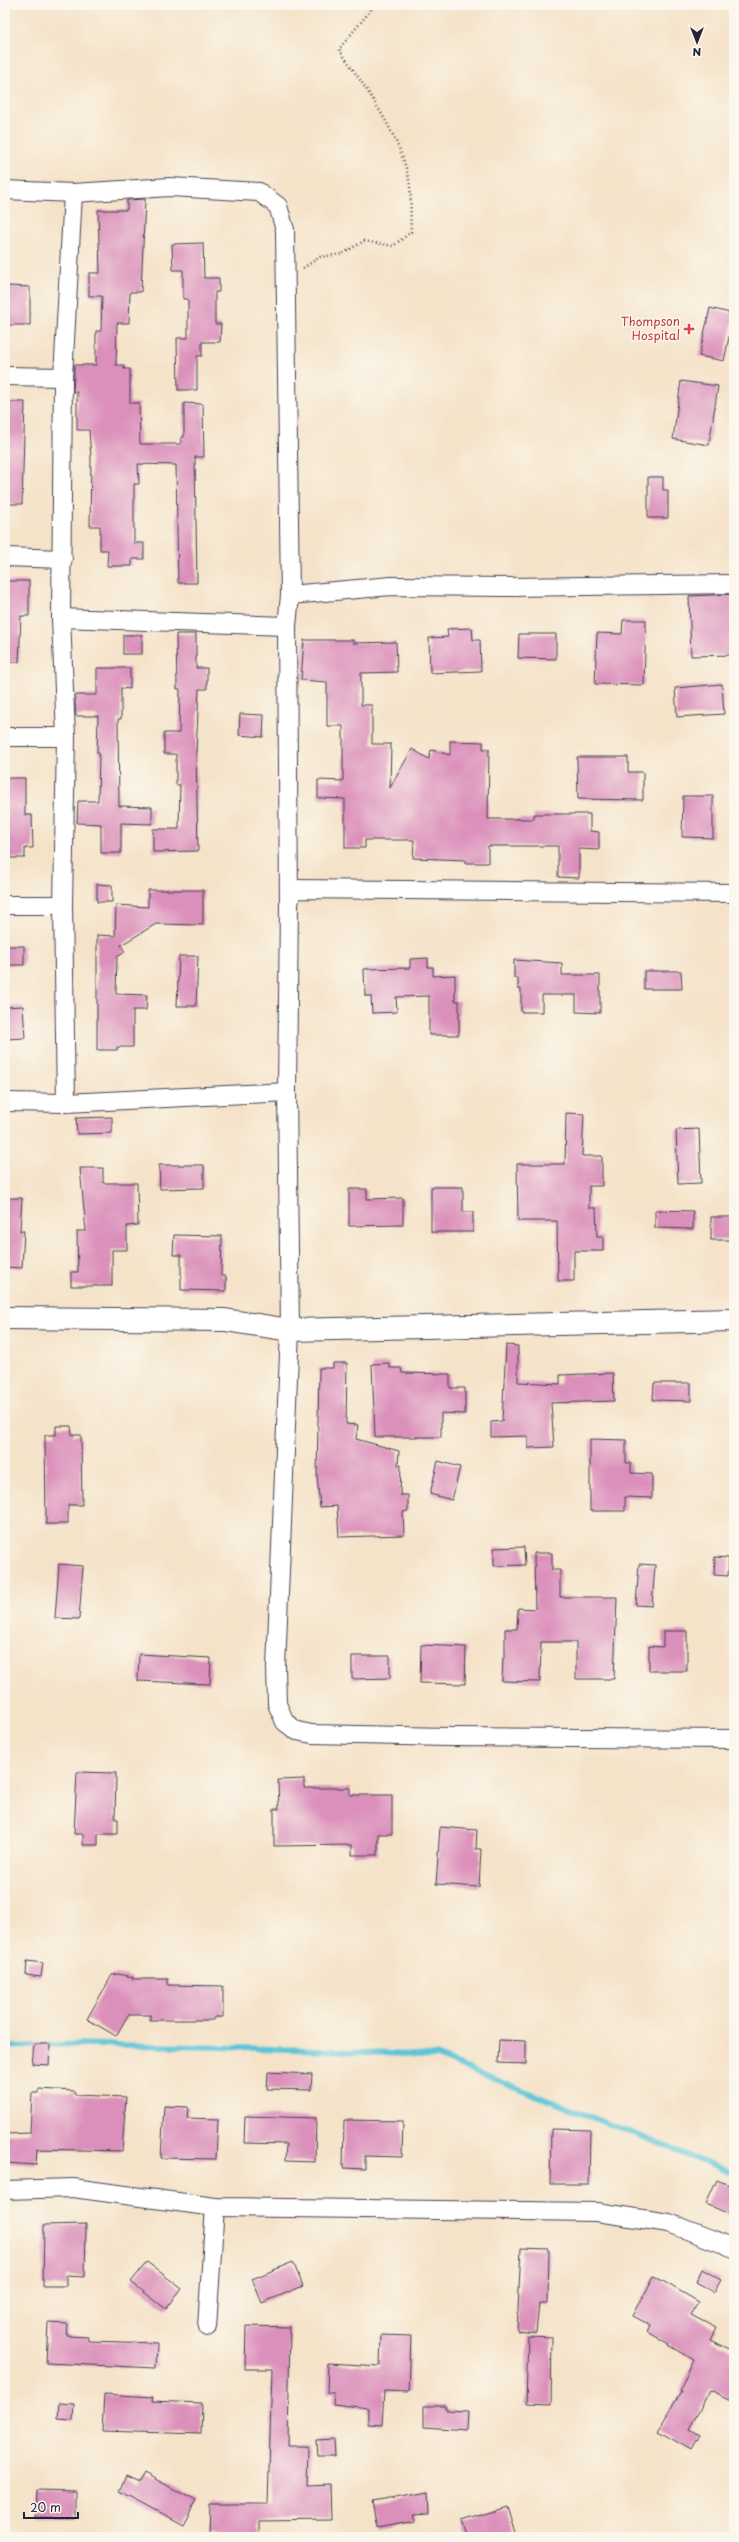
<svg xmlns="http://www.w3.org/2000/svg" width="739" height="2542" viewBox="0 0 739 2542" font-family="'Playpen Sans',sans-serif">
	<style>
		.lines { fill: none; stroke-linecap: round; stroke-linejoin: round }
		.stream { stroke: #5cc5d7; stroke-width: 5.5 }
		.building { fill: #db90bb }
		.minor-casing { stroke: #423f50; stroke-width: 20 }
		.tertiary-casing { stroke: #423f50; stroke-width: 24 }
		.path { stroke: #423f50; stroke-width: 2.5; stroke-dasharray: 1 3; stroke-linecap: butt }
		.minor { stroke: #fff; stroke-width: 18 }
		.tertiary { stroke: #fff; stroke-width: 22 }
		.health-dot { fill: #e0444e; stroke: #fbf7ec; stroke-width: 1.5 }
		.labels { text-anchor: middle; stroke-width: 3; stroke-linejoin: round; paint-order: stroke }
		.health-label { font-size: 12px; fill: #be3a42; stroke: #fbf7ec; text-anchor: end }
	</style>
	<rect width="100%" height="100%" fill="#fbf7ec"/>
	<filter id="ink" filterUnits="userSpaceOnUse"><feTurbulence type="fractalNoise" baseFrequency=".025" numOctaves="2"/><feDisplacementMap in="SourceGraphic" scale="8" xChannelSelector="R" yChannelSelector="G"/><feConvolveMatrix kernelMatrix="1 2 1 2 8 2 1 2 1" color-interpolation-filters="sRGB"/></filter>
	<filter id="wash" filterUnits="userSpaceOnUse"><feTurbulence type="fractalNoise" baseFrequency=".012" numOctaves="4" result="noise"/><feDisplacementMap in="SourceGraphic" scale="16" xChannelSelector="R" yChannelSelector="G"/><feGaussianBlur stdDeviation="0.9" result="paint"/><feColorMatrix in="noise" values="0 0 0 0 0 0 0 0 0 0 0 0 0 0 0 0 0 1.4 0 .05"/><feComposite in="paint" operator="in"/></filter>
	<g filter="url(#wash)">
		<rect width="100%" height="100%" fill="#f5e3c9"/>
		<g class="lines">
			<!-- stream -->
			<path class="stream" d="M5 2047 81 2044 323 2050 436 2056 734 2173"/>
		</g>
		<g id="blocks">
			<!-- building -->
			<g class="building">
				<path d="M145 199 141 292H130L129 323H117L116 365H124V369H130V403H139L140 444H181V437H184V403L203 404 204 457H195L197 583H178L176 465 138 464 139 484H134V543H144V559H132V566H107L108 550H100V526H90L91 458 89 430H77V392H73L74 377V365H96V331H101L102 296H89V273H100L98 210H127V200Z"/>
				<path d="M203 243 204 278H219V292H215V324H221L220 342H202V356H197V390H178L177 338H188V299H183V270H173L172 244Z"/>
				<path d="M8 286 30 287V325H7Z"/>
				<path d="M710 308 734 314 724 361 699 356Z"/>
				<path d="M681 381 718 386 709 445 673 439Z"/>
				<path d="M5 402H25L22 504H5Z"/>
				<path d="M648 477H663V490H668V518H648Z"/>
				<path d="M5 581H29V616H21L19 662H5Z"/>
				<path d="M734 594V655L691 656 689 596Z"/>
				<path d="M623 620H646L644 685 595 684 597 633 622 634Z"/>
				<path d="M472 628 473 640H480L481 671 430 673 429 638 448 637 447 629Z"/>
				<path d="M176 634H196V668H207V689H199L196 754 198 851 153 852V829H179L180 785H176V754H164V733H179L180 689H177Z"/>
				<path d="M519 634H556V659L518 658Z"/>
				<rect x="123" y="635" width="19" height="19"/>
				<path d="M304 640H353V643L396 642 397 672 361 673V705H372V744H391L390 788 412 749 429 759 431 750 450 755V741L483 742V749H489L488 819H534V814H590V831L599 832V850L579 849V878L558 877V846H488V863H465V860L413 858 414 840H365V848H345V799L318 798V780L343 781V726H327V682L301 680Z"/>
				<path d="M97 668H130V689L121 688V719H118L119 806 152 807V824L121 823V853H101V824L77 823 78 801H98L99 753H97L98 716H76L75 695H97Z"/>
				<path d="M722 684 724 714 677 717 675 688Z"/>
				<path d="M240 714 264 715 263 737 239 735Z"/>
				<path d="M577 757H628V772H643V800L578 799Z"/>
				<path d="M5 778H25V815H32L33 848H25V858H5Z"/>
				<path d="M683 796H713V838L682 837Z"/>
				<path d="M97 884 112 885V902H97Z"/>
				<path d="M148 890H203V925L156 924 121 945 125 952 117 957 116 994 147 995 146 1010H133V1047H117V1050H97V935L115 936 116 905 148 907Z"/>
				<rect x="5" y="946" width="19" height="19"/>
				<path d="M179 956H198L196 1006H177Z"/>
				<path d="M428 958V967H433V976L455 975V1001H459V1035H429V996L396 997 397 1012 372 1013 371 996H365L364 969 410 968V959Z"/>
				<path d="M514 960 562 963V975H600V1013L576 1012V995H542V1012H521V989H518V978H514Z"/>
				<path d="M644 971H681L682 989H644Z"/>
				<path d="M23 1006 25 1038 6 1039 5 1007Z"/>
				<path d="M566 1113 584 1114 582 1156H602V1186H589V1208H596L597 1237H603V1251H574V1281H558L557 1221H518L517 1164H565Z"/>
				<path d="M112 1117V1133L77 1134 76 1118Z"/>
				<path d="M699 1129 701 1183 678 1184 676 1130Z"/>
				<path d="M159 1165H204V1188L160 1189Z"/>
				<path d="M80 1168H103V1183H137L138 1225 127 1226V1250H112V1286H71V1272H78L77 1231H86Z"/>
				<path d="M431 1187H463V1212H473V1232H431Z"/>
				<path d="M349 1189H367V1199L403 1198V1225L349 1226Z"/>
				<path d="M5 1198H22L20 1231H24L22 1268 5 1267Z"/>
				<path d="M655 1210 693 1211V1229L655 1228Z"/>
				<rect x="711" y="1217" width="23" height="23"/>
				<path d="M174 1235 222 1236 221 1276H226V1291L181 1290V1255H173Z"/>
				<path d="M506 1345 518 1346V1382L560 1384V1375L613 1373 614 1401 551 1403 554 1447 528 1448V1436L491 1437V1422L502 1421Z"/>
				<path d="M333 1363H347L346 1424 358 1425 356 1439 399 1451 398 1465H401L400 1495H408V1511L403 1512 404 1535 339 1537 337 1506 320 1507 317 1476 319 1368H333Z"/>
				<path d="M389 1363 390 1368H401L402 1373 450 1374V1388H465V1414L441 1413V1437H375L372 1364Z"/>
				<path d="M654 1383H691V1401L653 1400Z"/>
				<path d="M56 1426H71L72 1435H81L82 1505H68V1524H46L45 1435H56Z"/>
				<path d="M590 1439 626 1440V1463H631V1473L652 1474V1498L625 1497V1511H590Z"/>
				<path d="M438 1461 460 1467 452 1500 430 1494Z"/>
				<path d="M524 1547 525 1565 494 1566V1548Z"/>
				<path d="M534 1553H552V1570H560V1597H617L614 1679H576V1642H541L540 1682 502 1681 503 1658H505V1629H517L518 1608 535 1609Z"/>
				<path d="M715 1557 729 1558 728 1576 714 1575Z"/>
				<path d="M59 1564 83 1566 79 1619 55 1618Z"/>
				<path d="M639 1564 655 1565 652 1606 636 1605Z"/>
				<path d="M663 1631H687V1671H649V1646L663 1647Z"/>
				<path d="M421 1645 466 1647 465 1684 420 1683Z"/>
				<path d="M139 1654 211 1658 210 1684 138 1681Z"/>
				<path d="M352 1656H390V1678L352 1679Z"/>
				<path d="M77 1772 116 1773 115 1819H118V1834H98V1845H83V1834H74Z"/>
				<path d="M304 1779V1788H350V1795H392V1834H378V1855H352V1845L274 1846V1809H279L278 1780Z"/>
				<path d="M440 1827 477 1830 476 1849H481L479 1887 436 1884Z"/>
				<path d="M27 1961 43 1963 41 1977 26 1975Z"/>
				<path d="M118 1974 133 1977 132 1979H168V1985L223 1986V2017H214V2020H150V2015H128L116 2036 87 2019 112 1975Z"/>
				<path d="M499 2040 526 2041V2064L498 2063Z"/>
				<path d="M34 2044H50L49 2065 32 2064Z"/>
				<path d="M268 2072 312 2074 311 2090 267 2089Z"/>
				<path d="M39 2089 75 2091V2095L126 2097 122 2151 37 2149 36 2165 5 2163V2134L30 2133 32 2093H39Z"/>
				<path d="M164 2106 188 2107 187 2118 218 2119 216 2159 161 2158Z"/>
				<path d="M245 2116 316 2118 315 2162 285 2161 286 2144 244 2143Z"/>
				<path d="M344 2120 403 2121 402 2157 365 2156V2169L343 2168Z"/>
				<path d="M551 2129 590 2130 589 2184H550Z"/>
				<path d="M717 2180 734 2187V2216L706 2204Z"/>
				<path d="M86 2224 85 2277 66 2276V2286H43L44 2225Z"/>
				<path d="M521 2248 549 2249 548 2304H539L536 2333 517 2331Z"/>
				<path d="M147 2262 182 2289 166 2309 131 2282Z"/>
				<path d="M293 2262 303 2286 262 2303 252 2279Z"/>
				<path d="M702 2269 721 2280 714 2292 696 2282Z"/>
				<path d="M654 2276 699 2302 691 2315 716 2328 710 2340 734 2351V2401L710 2390 689 2430 699 2436 691 2450 658 2431 681 2392H679L694 2360 647 2332 650 2325 633 2316Z"/>
				<path d="M48 2323 68 2324 67 2336 88 2337V2341L157 2343 156 2368 46 2363Z"/>
				<path d="M246 2326 290 2327 288 2446H308L307 2485 330 2484 331 2520 258 2521V2537L209 2536 210 2504H268L272 2369H245Z"/>
				<path d="M381 2335 411 2336 409 2392 384 2391 382 2425 368 2424V2408L333 2404 334 2393H327L328 2363 380 2366Z"/>
				<path d="M528 2336 552 2337 551 2405 526 2404Z"/>
				<path d="M104 2394 153 2397 152 2401 202 2403 201 2434 102 2431Z"/>
				<path d="M59 2403 74 2404 73 2420 58 2419Z"/>
				<path d="M424 2406H446V2410L468 2411 467 2430 424 2427Z"/>
				<path d="M334 2439 335 2456H317L316 2440Z"/>
				<path d="M144 2473 196 2501 183 2525 119 2491 126 2476 139 2482Z"/>
				<path d="M36 2490 75 2491V2518L35 2517Z"/>
				<path d="M429 2492 430 2513 413 2514 415 2520 377 2527 372 2502Z"/>
				<path d="M508 2507 517 2537H466L461 2521Z"/>
			</g>
		</g>
	</g>
	<g filter="url(#ink)">
		<use href="#blocks" fill-opacity="0" stroke="#423f50" stroke-width="1"/>
		<g class="lines">
			<!-- minor casing -->
			<g class="minor-casing">
				<g id="minor">
					<path d="M5 190 73 193 170 187 259 192 278 206 285 230 290 595 287 626 289 906 287 1092 290 1330 276 1667 277 1704 285 1722 297 1731 312 1734 448 1737 734 1739"/>
					<path d="M5 376 63 377"/>
					<path d="M5 557 63 559"/>
					<path d="M290 595 391 586 510 587 734 584"/>
					<path d="M61 618 287 626"/>
					<path d="M5 737H66"/>
					<path d="M289 904 292 889 734 893"/>
					<path d="M5 905H63"/>
					<path d="M5 1102 66 1103 287 1092"/>
					<path d="M66 1103 63 905 66 737 61 618 63 377 73 193"/>
					<path d="M5 2190 73 2188 215 2207 597 2212 669 2223 734 2248"/>
					<path d="M207 2327 215 2207"/>
				</g>
			</g>
			<!-- tertiary casing -->
			<g class="tertiary-casing">
				<path id="tertiary" d="M5 1318 225 1320 290 1330 734 1320"/>
			</g>
			<!-- path -->
			<path class="path" d="M303 268 320 257 342 254 364 241 393 246 411 232C410 215 412 196 409 180 399 132 365 88 339 49L375 5"/>
			<!-- minor -->
			<use href="#minor" class="minor"/>
			<!-- tertiary -->
			<use href="#tertiary" class="tertiary"/>
		</g>
	</g>
	<!-- markers -->
	<path class="health-dot" d="M687 323h4v4h4v4h-4v4h-4v-4h-4v-4h4z"/>
	<g class="labels">
		<!-- health labels -->
		<g class="health-label">
			<text x="680" y="326">Thompson<tspan x="680" dy="14">Hospital</tspan></text>
		</g>
	</g>
	<!-- margin -->
	<rect width="739" height="2542" fill="none" stroke="#fbf7ec" stroke-width="20"/>
	<!-- north arrow -->
	<g transform="translate(697 42) rotate(180)" stroke="#fbf7ec" stroke-width="3" paint-order="stroke">
	<path d="M0-3L7 15L0 10L-7 15Z" fill="#22223b"/>
	<text y="-6" font-size="11" font-weight="bold" text-anchor="middle" fill="#22223b">N</text>
	</g>
	<!-- scale -->
	<path d="M24 2512v6h54v-6" fill="none" stroke="#22223b" stroke-width="2"/>
	<text x="30" y="2512" font-size="12" fill="#22223b" stroke="#fbf7ec" stroke-width="3" paint-order="stroke">20 m</text>
</svg>
